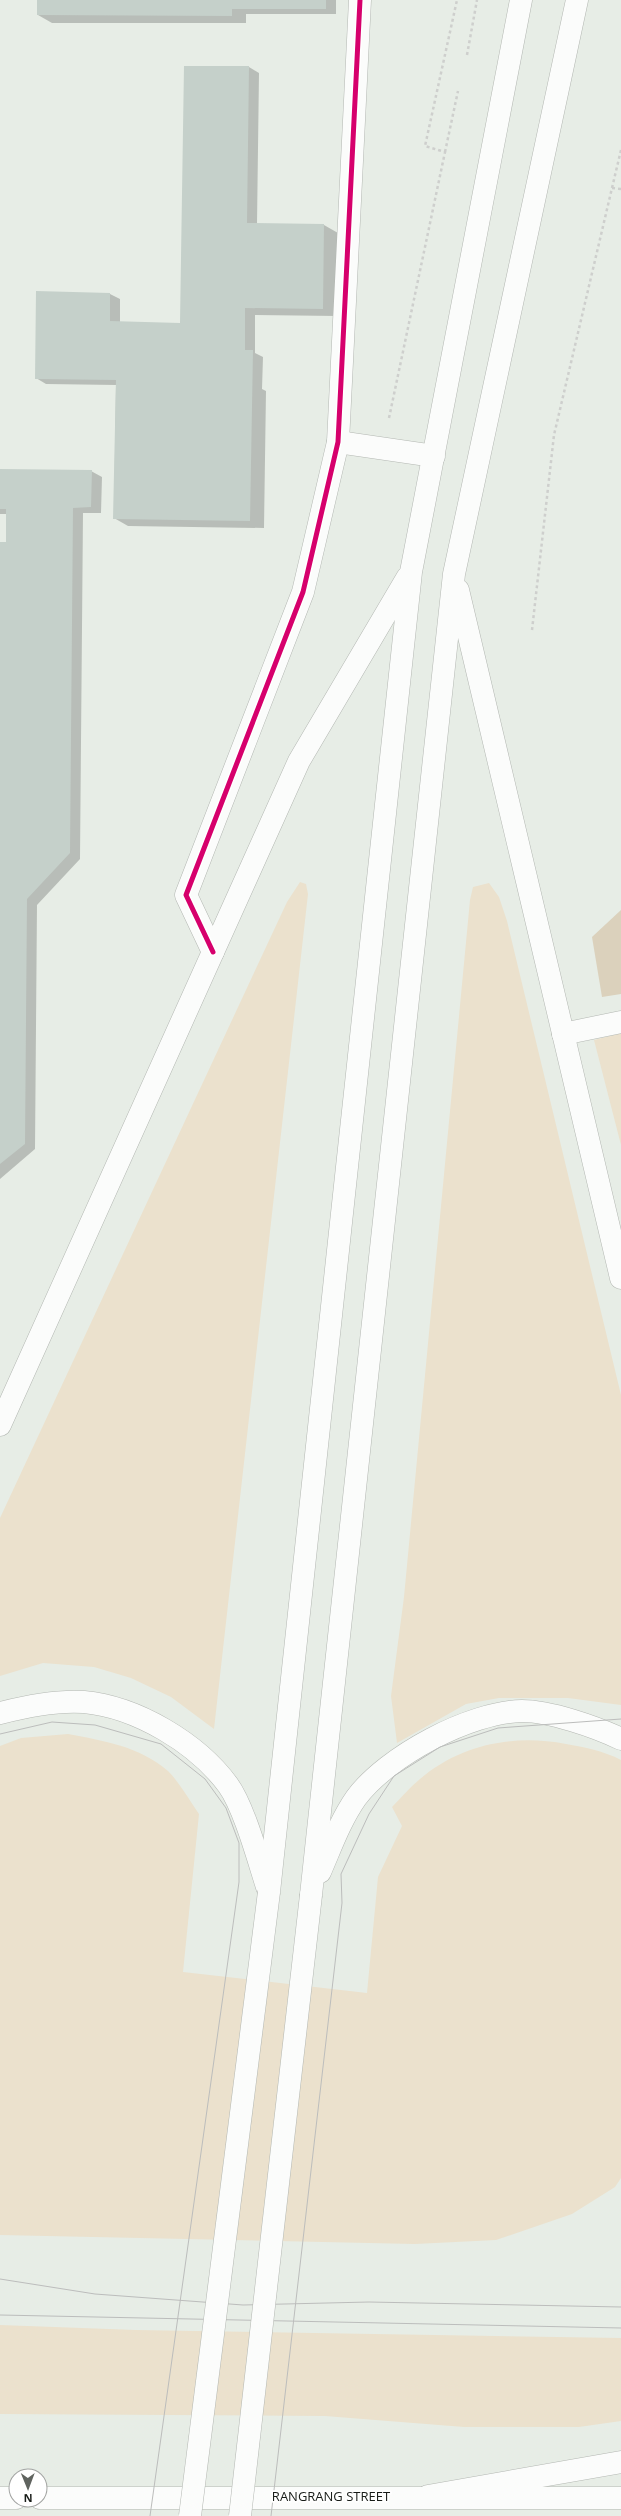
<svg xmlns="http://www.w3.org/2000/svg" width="621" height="2516" viewBox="0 0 621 2516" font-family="'Open Sans',sans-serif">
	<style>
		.green { fill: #ebe1cd }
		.forest { fill: #dbd1bc }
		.shadow { fill: #0003 }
		.building { fill: #c5d0ca }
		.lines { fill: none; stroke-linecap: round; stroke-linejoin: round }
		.service-casing { stroke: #b3b7b2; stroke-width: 23 }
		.minor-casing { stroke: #b3b7b2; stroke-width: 23 }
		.primary-casing { stroke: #b3b7b2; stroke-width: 23 }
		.trunk-casing { stroke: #b3b7b2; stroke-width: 23 }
		.path { stroke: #cecfcd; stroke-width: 2.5; stroke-dasharray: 3 3; stroke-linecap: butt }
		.service { stroke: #fbfcfb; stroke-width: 22 }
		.minor { stroke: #fbfcfb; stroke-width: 22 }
		.primary { stroke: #fbfcfb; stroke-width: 22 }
		.trunk { stroke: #fbfcfb; stroke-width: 22 }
		.tram { stroke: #bcbdbc; stroke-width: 1 }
		.trunk-bridge-casing { stroke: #b3b7b2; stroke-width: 23; stroke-linecap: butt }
		.trunk-bridge { stroke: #fbfcfb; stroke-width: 22 }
		.cycleway-casing { stroke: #fff; stroke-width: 8 }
		.cycleway { stroke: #d6006c; stroke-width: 5 }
		.labels { text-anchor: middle; stroke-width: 3.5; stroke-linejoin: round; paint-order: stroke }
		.street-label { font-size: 13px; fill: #171b17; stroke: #fff }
	</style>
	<rect width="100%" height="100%" fill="#e7ede6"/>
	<!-- green -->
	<g class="green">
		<path d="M300 882 306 884 308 894 214 1729 171 1697 131 1678 94 1667 43 1663 0 1676V1518L287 902Z"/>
		<path d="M489 883 499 897 507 921 621 1395V1705L568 1698H499L466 1704 397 1743 391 1696 404 1597 470 900 473 887Z"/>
		<path d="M621 1033V1145L594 1040Z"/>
		<path d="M68 1734C104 1741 139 1746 168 1771 180 1783 189 1800 199 1814L183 1972 367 1993 378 1877 402 1826 392 1807C401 1798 410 1787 420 1779 461 1744 514 1734 566 1744 584 1747 604 1751 621 1760V2178L615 2187 572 2214 496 2240 415 2244 0 2235V1746L21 1738Z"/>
		<path d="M0 2325 136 2330 621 2338V2421L579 2427H464L325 2416 0 2414Z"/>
	</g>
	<!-- forest -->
	<path class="forest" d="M621 910V994L602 997 592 937Z"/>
	<!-- shadow -->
	<g class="shadow">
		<path d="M38 0H336V14H246V23H52L38 15Z"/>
		<path d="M249 67 259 73 257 224 324 225 338 233 337 316 255 315V353L263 357 262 389 266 391 264 528 128 526 114 518 116 385 46 384 36 378 110 294 120 299V323L181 324Z"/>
		<path d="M0 470 91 471 102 477 101 513H83L80 859 37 905 35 1149 0 1179V543H7V514H0Z"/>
	</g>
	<!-- building -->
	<g class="building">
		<path d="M37 0H326V9H232V16L37 15Z"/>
		<path d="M184 66H249L247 223 324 224 323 309 245 308V350H253L250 521 113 519 116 380 35 379 36 291 110 293V321L180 323Z"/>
		<path d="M0 469 92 470 91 507 73 508 70 853 27 899 25 1144 0 1164V542H6V509H0Z"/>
	</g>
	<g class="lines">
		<!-- service casing -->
		<g class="service-casing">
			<path id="service" d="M563 1034 621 1022"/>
		</g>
		<!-- minor casing -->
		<g class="minor-casing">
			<g id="minor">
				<path d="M338 442 434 456"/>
				<path d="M213 952 186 895 303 592 338 442 360 0"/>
			</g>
		</g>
		<!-- primary casing -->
		<g class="primary-casing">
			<g id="primary">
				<path d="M0 2498H16"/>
				<path d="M40 2498H621"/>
			</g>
		</g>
		<!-- trunk casing -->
		<g class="trunk-casing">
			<g id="trunk">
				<path d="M458 590 621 1278"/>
				<path d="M0 1425 299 761 407 578"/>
				<path d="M0 1713C27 1706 56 1700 84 1702 137 1707 197 1743 228 1785 244 1807 258 1859 267 1887"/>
				<path d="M320 1872C331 1847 340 1821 356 1798 387 1756 470 1712 522 1711 550 1711 596 1727 621 1739"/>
				<path d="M269 1892 411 572 521 0"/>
				<path d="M311 1895 454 574 577 0"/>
				<path d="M428 2496 621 2462"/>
			</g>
		</g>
		<!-- path -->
		<g class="path">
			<path d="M467 55 477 0"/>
			<path d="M445 152 458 91"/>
			<path d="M612 188 621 150"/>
			<path d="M389 418 445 152 425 146 457 0"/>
			<path d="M532 630 554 435 612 188 621 189"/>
		</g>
		<!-- service -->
		<use href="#service" class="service"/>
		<!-- minor -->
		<use href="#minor" class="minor"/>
		<!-- primary -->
		<use href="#primary" class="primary"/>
		<!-- trunk -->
		<use href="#trunk" class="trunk"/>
		<!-- tram -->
		<g class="tram">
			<path d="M0 1734 52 1722 95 1725 161 1744 205 1779 226 1808 239 1843V1882L150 2516"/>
			<path d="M0 2279 95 2294 243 2305 369 2302 621 2307"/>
			<path d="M0 2315 621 2328"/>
			<path d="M271 2516 342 1903 341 1874 369 1814 394 1776 440 1747 498 1728 621 1719"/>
		</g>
		<!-- trunk-bridge casing -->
		<g class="trunk-bridge-casing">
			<g id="trunk-bridge">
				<path d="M190 2516 269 1892"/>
				<path d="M240 2516 311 1895"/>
			</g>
		</g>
		<!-- trunk-bridge -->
		<use href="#trunk-bridge" class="trunk-bridge"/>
		<!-- cycleway casing -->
		<g class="cycleway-casing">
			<path id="cycleway" d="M213 952 186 895 303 592 338 442 360 0"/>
		</g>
		<!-- cycleway -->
		<use href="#cycleway" class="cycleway"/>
	</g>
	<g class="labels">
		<!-- street labels -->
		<g class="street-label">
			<text x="331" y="2501">RANGRANG STREET</text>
		</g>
	</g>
	<!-- north arrow -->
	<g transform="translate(28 2488) rotate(179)"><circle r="19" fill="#ffffff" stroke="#a2a4a2"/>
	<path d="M0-3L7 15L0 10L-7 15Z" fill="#60645f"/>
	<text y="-6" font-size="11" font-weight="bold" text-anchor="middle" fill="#171b17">N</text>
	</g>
</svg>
